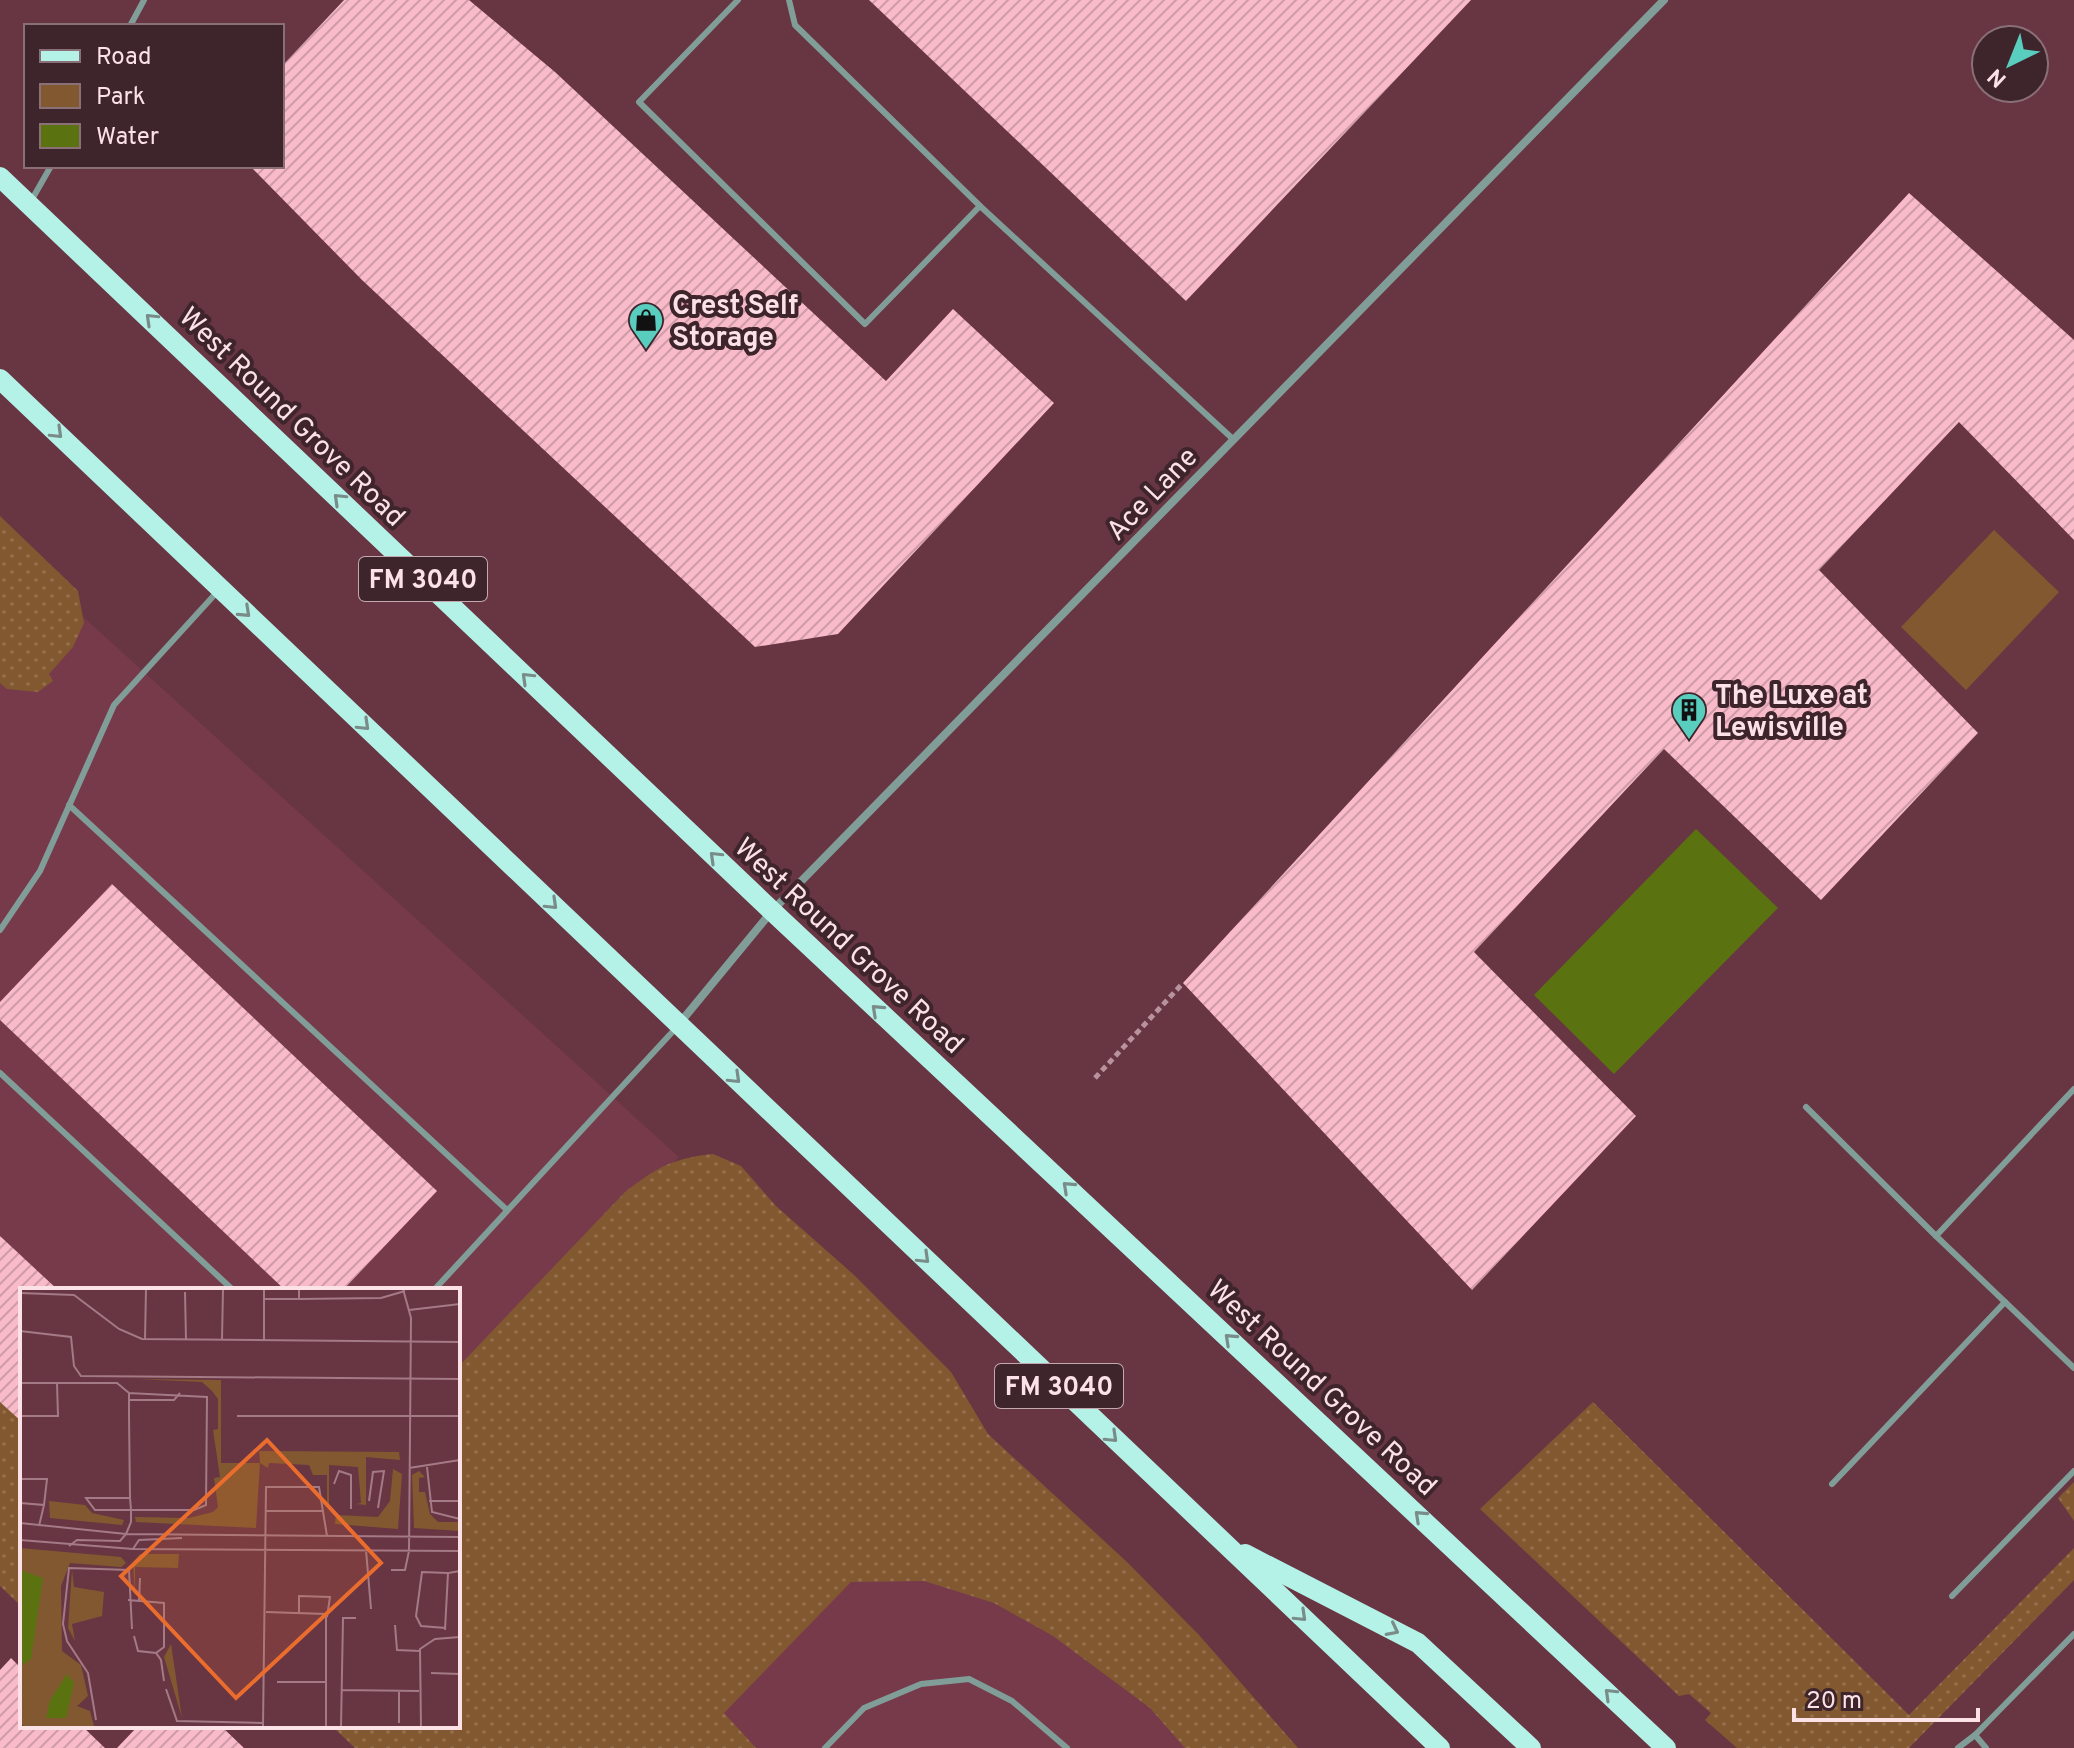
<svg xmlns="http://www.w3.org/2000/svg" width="2074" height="1748" viewBox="0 0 2074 1748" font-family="Overpass,sans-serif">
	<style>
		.built { fill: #763a4b }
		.grass { fill: url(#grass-dots) }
		.green { fill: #825830 }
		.water { fill: #5b7211 }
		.building { fill: url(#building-hatch) }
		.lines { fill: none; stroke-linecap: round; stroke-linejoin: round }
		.path { stroke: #b8929c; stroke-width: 5; stroke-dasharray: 6 4; stroke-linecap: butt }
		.service { stroke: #809d98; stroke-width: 6 }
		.minor { stroke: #809d98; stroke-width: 8 }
		.primary { stroke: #b4f2e7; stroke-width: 20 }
		.oneway { stroke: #798c89 }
		.labels { text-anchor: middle; stroke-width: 8; stroke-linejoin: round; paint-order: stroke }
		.shield { fill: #3e252b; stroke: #c3a9af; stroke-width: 2 }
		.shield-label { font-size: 26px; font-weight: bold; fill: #fce1e7 }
		.poi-label { font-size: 28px; font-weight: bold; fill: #fce1e7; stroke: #3e252b; text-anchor: start }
		.street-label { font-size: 28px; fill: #fce1e7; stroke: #3e252b }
		.inset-road { fill: none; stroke: #a37a85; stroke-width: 2 }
		.view { fill: #eb6d2d; fill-opacity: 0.15; stroke: #eb6d2d; stroke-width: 4 }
		.inset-edge { fill: none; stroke: #fce1e7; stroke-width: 4 }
	</style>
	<defs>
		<pattern id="grass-dots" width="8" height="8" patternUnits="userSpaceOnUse" patternTransform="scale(2)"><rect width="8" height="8" fill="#825830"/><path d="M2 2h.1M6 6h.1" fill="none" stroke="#95704e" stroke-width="1.8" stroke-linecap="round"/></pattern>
		<pattern id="building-hatch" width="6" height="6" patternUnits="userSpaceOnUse" patternTransform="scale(2)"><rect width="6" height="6" fill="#f9bac9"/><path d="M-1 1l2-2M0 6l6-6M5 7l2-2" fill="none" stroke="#ce9ca8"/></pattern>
	</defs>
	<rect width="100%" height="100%" fill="#683543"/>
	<!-- built -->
	<g class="built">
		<path d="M0 525 80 614 679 1157 458 1387V1290H22L0 1580Z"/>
		<path d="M930 1489 1208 1748H676Z"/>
	</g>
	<!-- grass -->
	<g class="grass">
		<path d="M0 516 78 591 84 623 73 647 49 674 53 681 38 692 7 689 0 683Z"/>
		<path d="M713 1154 741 1166 776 1206 853 1274 951 1372 988 1434 1127 1562 1199 1635 1298 1748H1185L1150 1708 1053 1636 994 1603 924 1581 851 1582 724 1713 756 1748H355L332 1726H458V1367L625 1192C656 1168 673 1158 713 1154Z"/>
		<path d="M0 1389 22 1409V1607L0 1586Z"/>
		<path d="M1593 1402 1909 1715 2074 1548V1580L1909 1748H1737L1705 1720 1711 1713 1689 1694 1679 1696 1480 1509Z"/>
		<path d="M2074 1482V1521L2058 1498Z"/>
	</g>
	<!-- green -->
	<path class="green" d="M1994 530 2059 592 1966 690 1901 627Z"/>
	<!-- water -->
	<path class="water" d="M1696 829 1778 908 1614 1074 1534 995Z"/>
	<!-- building -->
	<g class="building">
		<path d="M344 0H469L555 72 886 381 953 309 1054 403 838 634 755 647 362 280 250 166H282V66Z"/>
		<path d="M869 0H1471L1186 301Z"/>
		<path d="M1909 193 2074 340V540L1959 422 1819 570 1978 733 1821 900 1664 749 1474 952 1636 1116 1472 1290 1183 983Z"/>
		<path d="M112 884 437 1191 343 1290H285L0 1020V1002Z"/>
		<path d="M0 1236 58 1290H22V1422L0 1402Z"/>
		<path d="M11 1658 22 1669V1726H82L105 1748H0V1670Z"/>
		<path d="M138 1726H221L244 1748H117Z"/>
	</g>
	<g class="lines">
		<!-- path -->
		<path class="path" d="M1095 1078 1183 983"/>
		<!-- service -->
		<g class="service">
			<path d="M738 0 639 102 865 324 980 206"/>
			<path d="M789 0 795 25 980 206 1234 440"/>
			<path d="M130 26 144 0"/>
			<path d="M31 201 51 166"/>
			<path d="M69 805 507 1210"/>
			<path d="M0 930 40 871 114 705 218 591"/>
			<path d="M0 1073 233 1290"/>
			<path d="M2074 1089 1936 1236 2074 1368"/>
			<path d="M1806 1107 1936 1236"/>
			<path d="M434 1290 676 1028"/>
			<path d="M1832 1484 2005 1302"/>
			<path d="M1952 1596 2074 1471"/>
			<path d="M825 1748 864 1708 921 1684 969 1679 1012 1701 1067 1748"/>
			<path d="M1958 1748 1975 1735"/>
			<path d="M1986 1748 1975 1735 2074 1634"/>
		</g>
		<!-- minor -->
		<path class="minor" d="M679 1024 772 911 1664 0"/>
		<!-- primary -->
		<g class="primary">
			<path d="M0 177 772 911 1666 1748"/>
			<path d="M0 379 1440 1748"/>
			<path d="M1245 1554 1418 1643 1531 1748"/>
		</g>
	</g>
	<!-- one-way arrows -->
	<defs><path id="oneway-chevron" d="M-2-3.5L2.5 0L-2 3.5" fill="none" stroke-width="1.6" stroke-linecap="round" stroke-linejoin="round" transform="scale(2)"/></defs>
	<g class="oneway">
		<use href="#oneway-chevron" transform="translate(151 319) rotate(-136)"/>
		<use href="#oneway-chevron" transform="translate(57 433) rotate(44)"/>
		<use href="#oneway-chevron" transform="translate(339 499) rotate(-136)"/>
		<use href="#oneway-chevron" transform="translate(245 612) rotate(43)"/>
		<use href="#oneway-chevron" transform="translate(527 678) rotate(-136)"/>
		<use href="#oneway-chevron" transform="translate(364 725) rotate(44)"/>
		<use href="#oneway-chevron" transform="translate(715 857) rotate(-136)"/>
		<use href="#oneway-chevron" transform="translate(552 904) rotate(44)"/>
		<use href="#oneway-chevron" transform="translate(877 1010) rotate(-137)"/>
		<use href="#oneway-chevron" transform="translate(735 1078) rotate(44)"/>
		<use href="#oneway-chevron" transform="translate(1068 1187) rotate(-137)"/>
		<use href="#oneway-chevron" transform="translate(924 1258) rotate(44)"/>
		<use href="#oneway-chevron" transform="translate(1230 1339) rotate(-137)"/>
		<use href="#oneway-chevron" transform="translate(1112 1437) rotate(44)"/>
		<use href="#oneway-chevron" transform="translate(1420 1516) rotate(-137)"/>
		<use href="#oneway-chevron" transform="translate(1301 1616) rotate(44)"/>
		<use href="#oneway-chevron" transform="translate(1393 1630) rotate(27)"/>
		<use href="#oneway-chevron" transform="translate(1610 1694) rotate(-136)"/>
	</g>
	<!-- icons -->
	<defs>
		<g id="shop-pin" transform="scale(1.8)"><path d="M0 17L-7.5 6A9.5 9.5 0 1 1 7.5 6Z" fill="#59cebe" stroke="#3e252b"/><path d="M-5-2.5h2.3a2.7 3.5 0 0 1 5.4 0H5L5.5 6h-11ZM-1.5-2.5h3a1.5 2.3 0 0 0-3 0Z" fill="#111"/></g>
		<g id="building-pin" transform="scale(1.8)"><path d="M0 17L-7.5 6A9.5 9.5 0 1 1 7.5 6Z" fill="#59cebe" stroke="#3e252b"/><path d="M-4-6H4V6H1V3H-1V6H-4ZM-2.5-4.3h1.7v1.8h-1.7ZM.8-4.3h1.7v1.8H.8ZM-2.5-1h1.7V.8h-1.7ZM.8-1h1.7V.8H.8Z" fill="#111"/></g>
	</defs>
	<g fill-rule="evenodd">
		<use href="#shop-pin" x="646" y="320"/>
		<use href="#building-pin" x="1689" y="710"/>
	</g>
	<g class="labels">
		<!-- shield labels -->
		<g class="shield">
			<rect x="359" y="557" width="128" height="44" rx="6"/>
			<rect x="995" y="1364" width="128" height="44" rx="6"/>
		</g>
		<g class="shield-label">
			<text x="423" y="588">FM 3040</text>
			<text x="1059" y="1395">FM 3040</text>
		</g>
		<!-- poi labels -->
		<g class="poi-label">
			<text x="672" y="314">Crest Self<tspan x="672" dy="32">Storage</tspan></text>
			<text x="1715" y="704">The Luxe at<tspan x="1715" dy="32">Lewisville</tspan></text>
		</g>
		<!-- street labels -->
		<g class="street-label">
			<text transform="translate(293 416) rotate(44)" y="10">West Round Grove Road</text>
			<text transform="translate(1151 493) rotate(-46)" y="10">Ace Lane</text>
			<text transform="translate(850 945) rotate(43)" y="10">West Round Grove Road</text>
			<text transform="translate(1323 1387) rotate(43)" y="10">West Round Grove Road</text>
		</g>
	</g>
	<!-- overview -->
	<g transform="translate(20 1288)">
		<rect width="440" height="440" fill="#683543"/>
		<path d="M117 91 201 92V175H240L236 240 116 234 115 229 169 230 193 224 198 219 194 190 200 189 193 142 198 141V111L192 103 182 94ZM239 163 379 164 380 172 346 169V217L336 216 341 215 338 179 309 177V217H307V187H293L289 177 249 175 248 180 240 175ZM373 181 382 186 378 241 315 236 316 227 358 229 370 213ZM399 183 405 189 399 190V204H405L410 226 418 234H440V243L394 240 392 187ZM29 213 65 217 72 225 104 232 102 237 30 230ZM0 260 101 269 106 275 101 279 50 275 41 298 42 363 61 377 68 408 57 418 70 423 74 438 4 439 0 433ZM120 266H159L158 280 115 279V308L113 274ZM52 282 54 299 84 304 82 328 52 336 55 353 48 340ZM151 356 162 430 144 369Z" fill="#825830"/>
		<path d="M0 282 23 290 11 371 1 378ZM47 386 54 395 46 430H26L30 412Z" fill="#5b7211"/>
		<path class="inset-road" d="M165 4 166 52M0 5 54 7 99 41 122 51 440 54M244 11H279V1M279 11 361 10 385 3M389 22 440 16M0 43 51 49 54 78 61 88 440 91M125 51 126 1M202 52 203 1M244 53V1M0 95H97L109 105M109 112H154L160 105M0 128H38L37 95M217 128H440M407 179 412 224 440 231M389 180 440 172M0 191H27L24 217M314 196 319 183 331 187V221M349 213 353 184 364 183 358 220M409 213H440M0 215 24 217 19 238M246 223H304M0 235 106 246 440 249M106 246 111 234V222L110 210 109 128V105L187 109 186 217 174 222H75L66 210H110M0 252 113 261 440 263M49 258 57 252 100 253 106 246M113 261 119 252 162 250M346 262 351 321M371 282H385L389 263 391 30 383 1M108 312 144 315V359L136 365M119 314 120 290M246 324 306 326V439M279 324V308L310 309 307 329M375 337 377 362 400 363M426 340 401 338 396 328 402 284 428 285M425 342 428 285 440 283M114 348 118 363 136 365 141 372 144 393M411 385 440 386M257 394H306M146 401 157 433 243 435M322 402 399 403M379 403V435M76 432 68 385 47 353 43 336 49 280 109 282 112 341M243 439 246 199H299L307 248M321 439 323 330H336M401 439 400 361 415 351 440 349"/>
		<path class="view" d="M247 152 361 275 216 410 101 288Z"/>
		<rect width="440" height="440" class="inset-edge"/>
	</g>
	<!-- legend -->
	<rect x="24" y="24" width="260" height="144" fill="#3e252b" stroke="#8a7076" stroke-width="2"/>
	<rect x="40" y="50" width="40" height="12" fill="#b4f2e7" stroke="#8a7076" stroke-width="2"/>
	<text x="96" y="64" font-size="24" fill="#fce1e7">Road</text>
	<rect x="40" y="84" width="40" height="24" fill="#825830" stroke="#8a7076" stroke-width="2"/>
	<text x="96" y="104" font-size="24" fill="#fce1e7">Park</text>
	<rect x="40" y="124" width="40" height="24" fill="#5b7211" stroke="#8a7076" stroke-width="2"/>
	<text x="96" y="144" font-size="24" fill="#fce1e7">Water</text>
	<!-- north arrow -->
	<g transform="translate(2010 64) rotate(223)"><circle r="38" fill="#3e252b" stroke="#8a7076" stroke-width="2"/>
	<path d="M0-6L14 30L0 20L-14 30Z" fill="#59cebe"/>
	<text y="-12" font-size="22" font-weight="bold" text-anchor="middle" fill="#fce1e7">N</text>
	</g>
	<!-- scale -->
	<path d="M1794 1708v12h184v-12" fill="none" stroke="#fce1e7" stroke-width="4"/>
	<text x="1806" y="1708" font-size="24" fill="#fce1e7" stroke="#3e252b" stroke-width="6" paint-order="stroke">20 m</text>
</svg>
